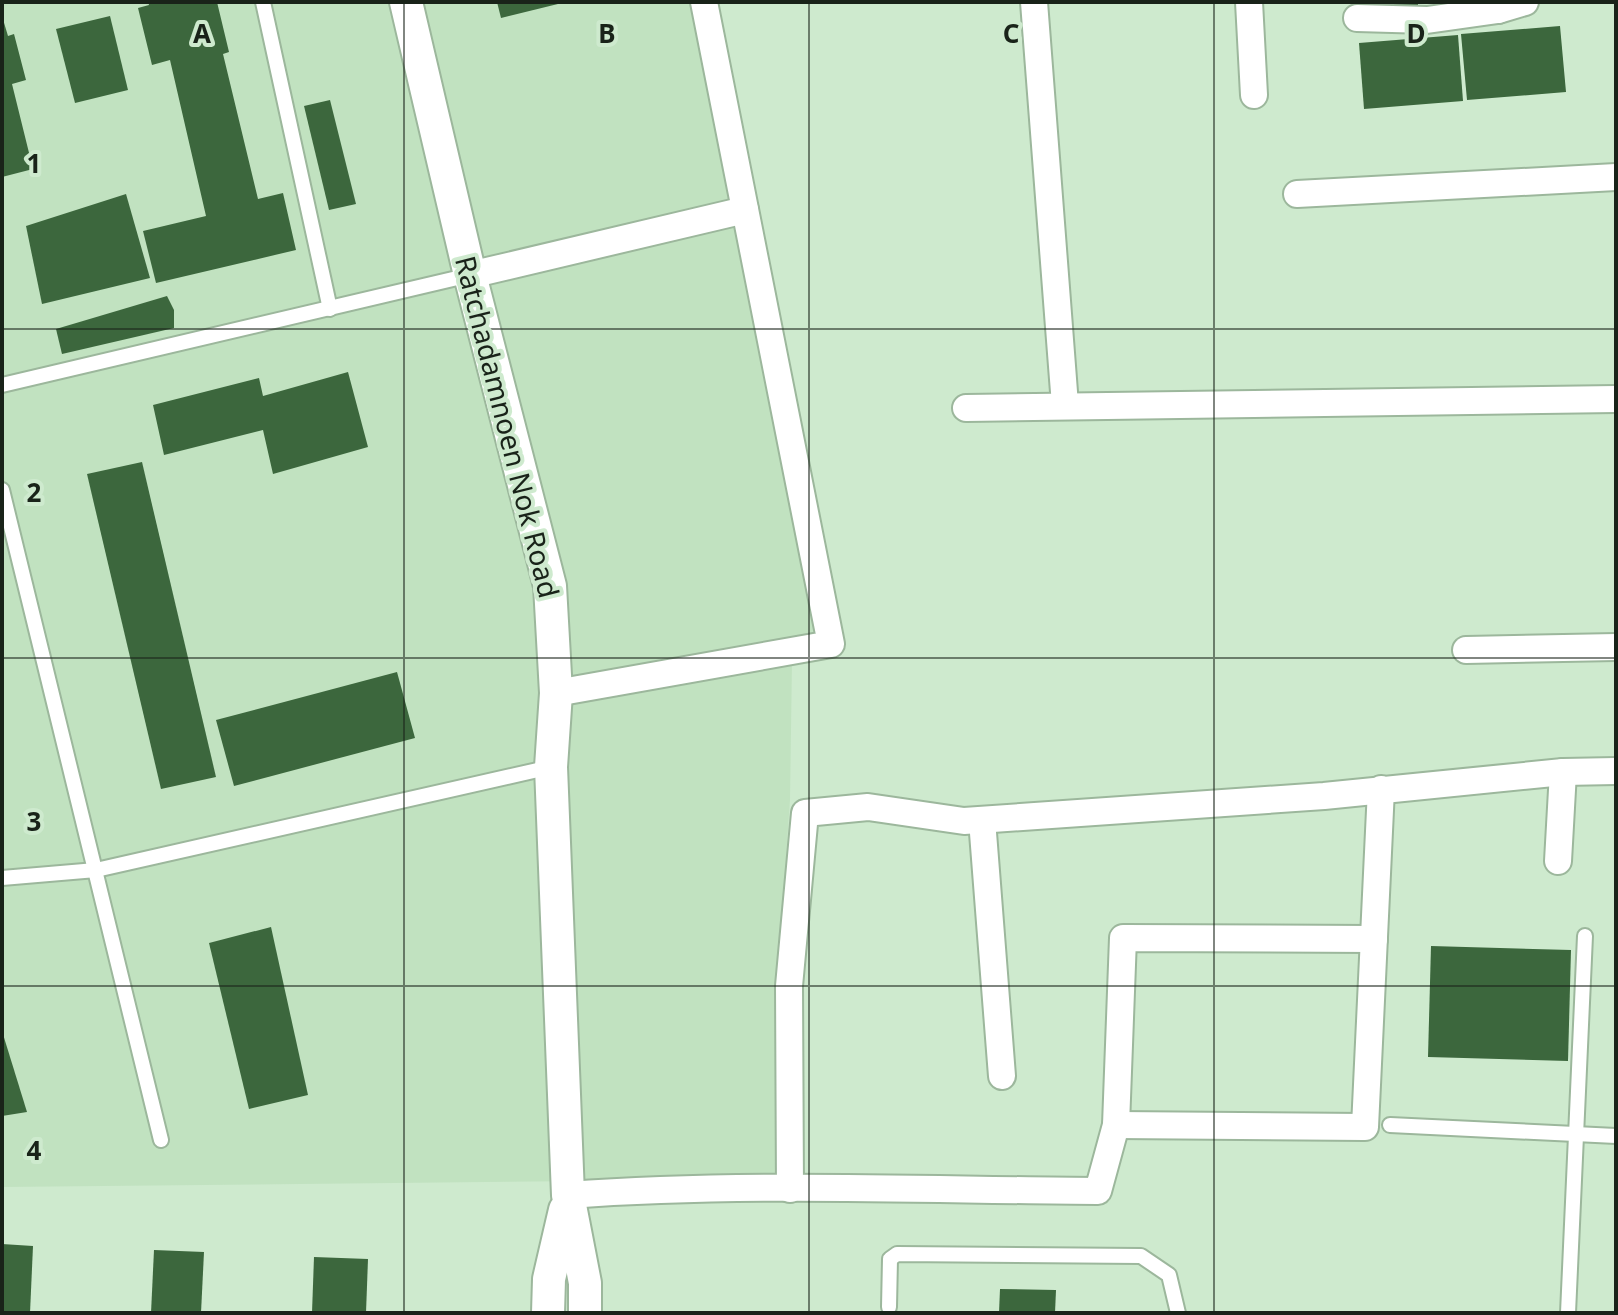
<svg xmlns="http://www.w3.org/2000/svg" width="1618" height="1315" viewBox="0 0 1618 1315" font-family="'Noto Sans',sans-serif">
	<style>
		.built { fill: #c1e2c0 }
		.building { fill: #3c673d }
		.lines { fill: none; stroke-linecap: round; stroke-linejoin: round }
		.service-casing { stroke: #9cb79c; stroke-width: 18 }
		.minor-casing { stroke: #9cb79c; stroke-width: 30 }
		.tertiary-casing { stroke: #9cb79c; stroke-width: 36 }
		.service { stroke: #fff; stroke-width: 14 }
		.minor { stroke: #fff; stroke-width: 26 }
		.tertiary { stroke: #fff; stroke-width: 32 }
		.grid { fill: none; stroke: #192319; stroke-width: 2; stroke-opacity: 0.55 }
		.labels { text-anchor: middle; stroke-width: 8; stroke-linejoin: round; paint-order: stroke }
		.street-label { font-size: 28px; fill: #192319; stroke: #ceeace }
		.grid-label { font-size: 26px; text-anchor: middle; font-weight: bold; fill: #192319; stroke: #ceeace; stroke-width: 8; stroke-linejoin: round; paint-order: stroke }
	</style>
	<rect width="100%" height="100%" fill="#ceeace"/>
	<!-- built -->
	<path class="built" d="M2 2H715L840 650 792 661 790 800 777 987 784 1179 2 1187Z"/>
	<!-- building -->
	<g class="building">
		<path d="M148 2H217L229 52 223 54 258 199 283 193 296 250 156 283 143 231 206 216 170 60 152 65 138 8 149 5Z"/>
		<path d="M497 2H562V3L501 18Z"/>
		<path d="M1355 2H1418V5L1355 9Z"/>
		<path d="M2 16 8 36 14 34 26 80 12 84 33 169 2 177Z"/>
		<path d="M110 16 128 90 75 103 56 29Z"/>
		<path d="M1560 26 1566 92 1467 100 1461 34Z"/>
		<path d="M1458 35 1463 101 1364 109 1359 43Z"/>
		<path d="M330 100 356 204 329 210 304 106Z"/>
		<path d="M126 194 150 278 42 304 26 226Z"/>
		<path d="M167 296 174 310V328L62 354 56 329Z"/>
		<path d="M348 372 368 447 273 474 263 430 164 455 153 405 259 378 263 396Z"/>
		<path d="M142 462 216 777 161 789 87 474Z"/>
		<path d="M397 672 415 738 234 786 216 720Z"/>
		<path d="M271 927 308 1095 249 1109 209 943Z"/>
		<path d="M1431 946 1571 950 1568 1061 1428 1057Z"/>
		<path d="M2 1031 27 1112 2 1116Z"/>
		<path d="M2 1244 33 1246 30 1313H2Z"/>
		<path d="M154 1250 204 1252 201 1313H151Z"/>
		<path d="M314 1257 368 1259 366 1313H312Z"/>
		<path d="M1000 1289 1056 1290 1055 1313H999Z"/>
	</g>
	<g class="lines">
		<!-- service casing -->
		<g class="service-casing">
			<g id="service">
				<path d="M263 2 330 309"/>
				<path d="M2 385 470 275"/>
				<path d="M2 490 161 1140"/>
				<path d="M2 878 96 870 551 767"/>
				<path d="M1390 1125 1616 1136"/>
				<path d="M889 1307 890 1259 897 1254 1141 1256 1169 1275 1178 1313"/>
				<path d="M1568 1313 1585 936"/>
			</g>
		</g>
		<!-- minor casing -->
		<g class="minor-casing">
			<g id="minor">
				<path d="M1034 2 1065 405"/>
				<path d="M1249 2 1254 95"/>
				<path d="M1498 10 1525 2"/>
				<path d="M1357 18 1427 20 1498 10V2"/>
				<path d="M1297 194 1616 177"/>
				<path d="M470 275 745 210"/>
				<path d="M966 408 1616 399"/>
				<path d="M1466 650 1616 647"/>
				<path d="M556 693 831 644 704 2"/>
				<path d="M982 820 1002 1076"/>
				<path d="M1558 861 1563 772"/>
				<path d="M1116 1125 1365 1127 1381 789"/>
				<path d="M790 1189 789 986 805 813 868 807 964 821 1324 796 1563 772 1616 771"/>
				<path d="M568 1195C744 1182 922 1190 1098 1191L1116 1125 1123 938 1374 939"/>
			</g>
		</g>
		<!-- tertiary casing -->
		<g class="tertiary-casing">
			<g id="tertiary">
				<path d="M406 2 470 275 550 586 556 693 551 767 568 1195 585 1283V1313"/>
				<path d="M548 1313 549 1279 565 1210"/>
			</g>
		</g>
		<!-- service -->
		<use href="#service" class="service"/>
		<!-- minor -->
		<use href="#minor" class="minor"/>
		<!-- tertiary -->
		<use href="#tertiary" class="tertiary"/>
	</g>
	<!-- grid -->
	<path class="grid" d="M404 2V1313M809 2V1313M1214 2V1313M2 329H1616M2 658H1616M2 986H1616"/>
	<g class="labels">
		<!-- street labels -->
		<g class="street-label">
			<text transform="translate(507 427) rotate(76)" y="10">Ratchadamnoen Nok Road</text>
		</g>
	</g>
	<g class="grid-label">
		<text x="202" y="43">A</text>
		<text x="607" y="43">B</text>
		<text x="1011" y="43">C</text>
		<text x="1416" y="43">D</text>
		<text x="34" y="173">1</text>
		<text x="34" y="502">2</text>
		<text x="34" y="831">3</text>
		<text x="34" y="1160">4</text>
	</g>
	<!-- border -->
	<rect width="1618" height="1315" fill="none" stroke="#192319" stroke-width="8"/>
</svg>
